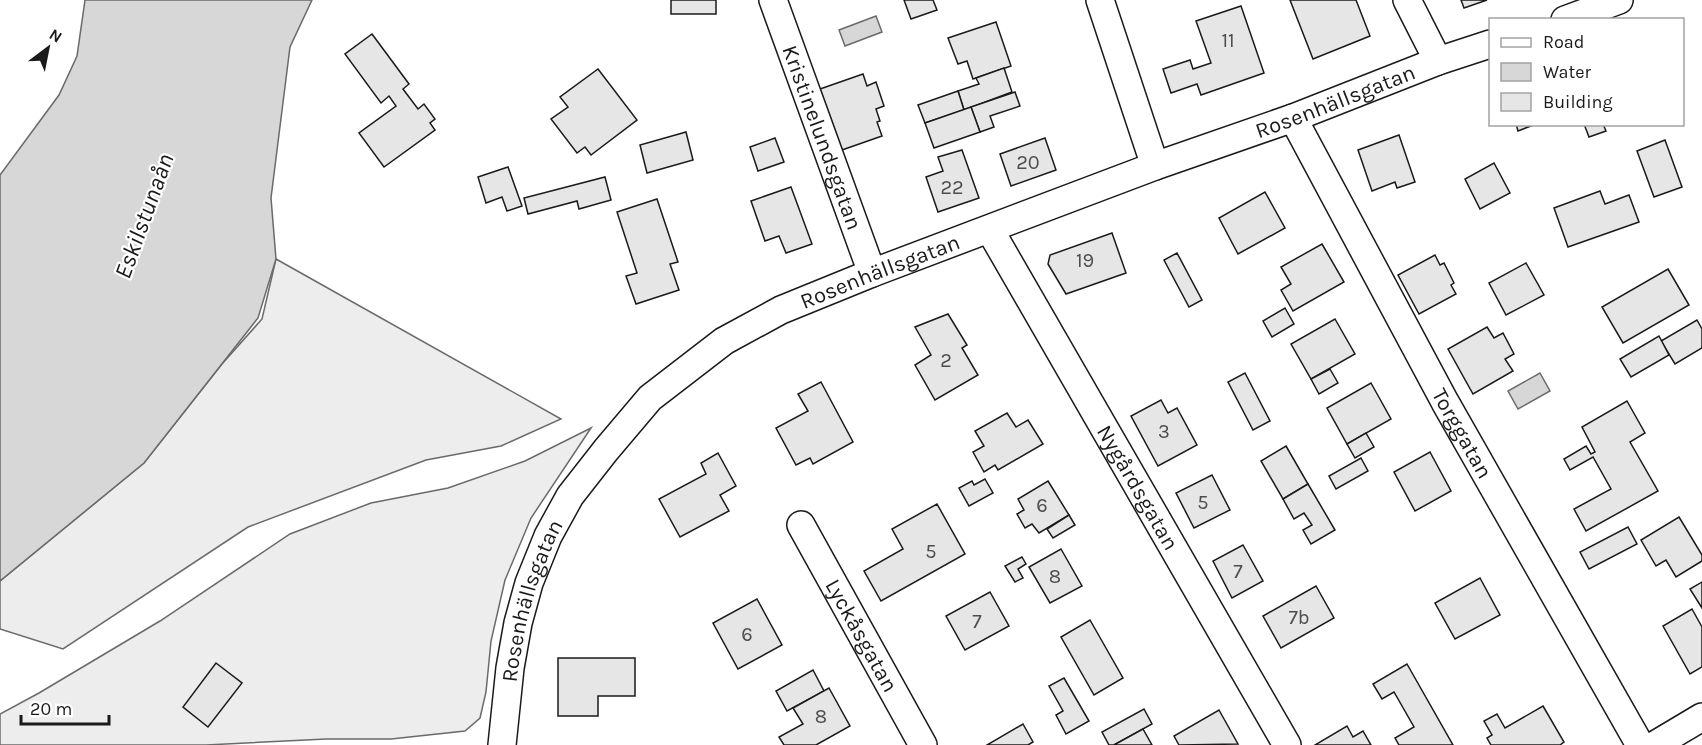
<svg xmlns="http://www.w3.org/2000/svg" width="1702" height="745" viewBox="0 0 1702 745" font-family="Karla,sans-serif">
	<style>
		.built { fill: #ededed; stroke: #6a6a6a; stroke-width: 1.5 }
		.water { fill: #d7d7d7; stroke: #6a6a6a; stroke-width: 1.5 }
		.building { fill: #e6e6e6; stroke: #1a1a1a; stroke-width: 1.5 }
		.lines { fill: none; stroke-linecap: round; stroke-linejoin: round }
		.minor-casing { stroke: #1a1a1a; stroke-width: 30 }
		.minor { stroke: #fff; stroke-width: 27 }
		.labels { text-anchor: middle; stroke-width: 4.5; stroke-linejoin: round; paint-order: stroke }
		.number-label { font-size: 20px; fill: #4d4d4d }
		.street-label { font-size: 22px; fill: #1a1a1a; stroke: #fff }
		.water-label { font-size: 24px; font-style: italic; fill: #1a1a1a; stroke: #fff }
	</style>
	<rect width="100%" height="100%" fill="#fff"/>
	<!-- built -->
	<g class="built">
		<path d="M276 259 561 419 501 446 426 460 248 527 63 649 0 629V581L144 463 222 364 262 319Z"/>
		<path d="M591 428 531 518 505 580 491 641 486 692 480 718 465 731 391 739H326L206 745H0V714L39 693 160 621 290 534 371 503 448 488 525 461Z"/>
	</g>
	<!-- water -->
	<g class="water">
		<path d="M85 0H312L290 47 271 198 276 259 258 318 144 463 0 581V175L59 95 77 56Z"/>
		<path d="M876 16 882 32 845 46 839 30Z"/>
		<path d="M1540 373 1550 391 1518 409 1508 391Z"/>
	</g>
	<!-- building -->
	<g class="building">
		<rect x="671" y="0" width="45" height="14"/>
		<path d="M904 0H933L937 10 911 19Z"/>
		<path d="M1290 0H1356L1370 36 1313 59Z"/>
		<path d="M1461 0H1487L1464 8Z"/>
		<path d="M1241 6 1264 73 1201 95 1197 84 1171 93 1163 69 1190 60 1193 69 1211 63 1196 21Z"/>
		<path d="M996 22 1011 66 973 79 967 61 958 64 948 38Z"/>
		<path d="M372 34 409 84 403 89 418 109 424 104 435 119 430 123 435 130 384 167 359 133 396 106 389 96 381 103 345 54Z"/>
		<path d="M1004 68 1012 92 964 110 958 91 979 84 976 78Z"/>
		<path d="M598 69 637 120 591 155 585 147 577 153 551 119 568 107 560 97Z"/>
		<path d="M863 74 867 86 876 82 884 106 876 109 880 121 877 122 882 136 842 150 820 89Z"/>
		<path d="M958 91 964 110 925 123 918 105Z"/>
		<path d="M1015 92 1020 106 990 116 994 127 980 132 971 107Z"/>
		<path d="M971 107 980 132 934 148 925 123Z"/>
		<path d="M1516 124H1536L1518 131Z"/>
		<path d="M1584 124H1603L1606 131 1589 137Z"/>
		<path d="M686 132 693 160 647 173 640 145Z"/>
		<path d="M1399 135 1415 182 1397 188 1395 182 1372 191 1358 150Z"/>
		<path d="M775 138 784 162 758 171 750 147Z"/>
		<path d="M1045 138 1056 170 1011 186 1000 154Z"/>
		<path d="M1665 140 1682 187 1654 197 1637 151Z"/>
		<path d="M962 150 979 198 938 212 926 177 943 171 938 157Z"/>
		<path d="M1494 163 1510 193 1480 209 1465 179Z"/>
		<path d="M508 167 522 206 507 211 502 197 486 203 478 177Z"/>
		<path d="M605 177 611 200 579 209 577 201 528 214 524 198Z"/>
		<path d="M791 187 812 244 786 253 779 236 765 241 751 201Z"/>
		<path d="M1600 191 1605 204 1629 195 1639 222 1568 247 1554 208Z"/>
		<path d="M1265 192 1285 228 1238 254 1219 218Z"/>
		<path d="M657 199 678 262 670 264 679 290 636 304 626 276 637 273 617 212Z"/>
		<path d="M1112 233 1126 273 1066 294 1048 264 1050 255Z"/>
		<path d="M1322 244 1344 282 1293 311 1281 290 1291 284 1281 267Z"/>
		<path d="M1177 253 1202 300 1189 307 1164 260Z"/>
		<path d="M1435 255 1440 265 1444 263 1454 283 1451 285 1456 294 1419 314 1398 275Z"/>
		<path d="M1526 263 1544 295 1506 315 1489 283Z"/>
		<path d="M1668 269 1689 305 1623 343 1602 307Z"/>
		<path d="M1285 308 1294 324 1272 337 1263 321Z"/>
		<path d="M948 314 967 345 962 348 978 375 935 400 915 365 931 355 915 327Z"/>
		<path d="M1335 319 1355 354 1311 379 1291 344Z"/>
		<path d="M1697 320 1702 329V348L1675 364 1661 341Z"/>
		<path d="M1487 327 1494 338 1503 333 1514 354 1505 359 1513 371 1473 394 1448 349Z"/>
		<path d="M1659 336 1669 355 1631 377 1620 359Z"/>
		<path d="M1330 369 1338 383 1319 394 1311 379Z"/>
		<path d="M1245 373 1270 421 1253 430 1228 382Z"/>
		<path d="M821 382 853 442 813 464 810 458 796 465 776 428 808 411 798 394Z"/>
		<path d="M1371 383 1391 419 1347 444 1327 408Z"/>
		<path d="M1161 400 1168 413 1177 408 1197 445 1158 466 1131 416Z"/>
		<path d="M1627 401 1645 433 1630 442 1658 491 1586 531 1574 509 1611 489 1593 457 1570 470 1564 459 1586 446 1591 454 1595 452 1582 427Z"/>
		<path d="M1007 413 1016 427 1028 420 1043 444 998 470 995 465 984 472 973 452 984 446 975 431Z"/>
		<path d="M1366 433 1374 447 1355 458 1347 444Z"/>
		<path d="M1286 446 1308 484 1283 499 1261 461Z"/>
		<path d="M1430 452 1451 491 1415 511 1394 472Z"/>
		<path d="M718 453 736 486 720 495 729 511 680 537 659 499 706 474 701 463Z"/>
		<path d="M1361 458 1368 471 1336 489 1329 476Z"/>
		<path d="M1212 475 1230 510 1194 528 1176 493Z"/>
		<path d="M985 479 993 493 969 506 959 488 972 481 974 485Z"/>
		<path d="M1048 481 1069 515 1039 533 1032 524 1025 528 1017 514 1024 510 1018 499Z"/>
		<path d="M1308 484 1335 530 1311 544 1303 530 1312 525 1304 513 1294 519 1283 499Z"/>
		<path d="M937 504 965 554 881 601 864 571 903 549 892 529Z"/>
		<path d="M1069 515 1075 525 1053 538 1047 529Z"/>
		<path d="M1679 517 1702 555V561L1676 577 1666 560 1656 566 1641 540Z"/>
		<path d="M1628 527 1637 544 1589 569 1580 552Z"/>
		<path d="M1243 545 1263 581 1232 598 1213 561Z"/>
		<path d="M1061 549 1082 586 1050 603 1029 567Z"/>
		<path d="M1022 557 1026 564 1018 569 1023 578 1015 582 1005 566Z"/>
		<path d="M1480 578 1500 615 1455 639 1435 603Z"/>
		<path d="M1702 582V608L1690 589Z"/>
		<path d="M1316 586 1334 618 1281 648 1263 616Z"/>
		<path d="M990 592 1009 626 965 650 946 616Z"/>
		<path d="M757 599 782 645 738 669 713 623Z"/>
		<path d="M1692 609 1702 627V667L1690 674 1663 626Z"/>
		<path d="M1090 620 1123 678 1094 695 1061 637Z"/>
		<path d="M558 658H635V696H598V716H558Z"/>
		<path d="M216 663 242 683 208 727 183 707Z"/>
		<path d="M1407 664 1453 745H1399L1395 738 1414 727 1394 692 1382 699 1373 684Z"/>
		<path d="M813 670 824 691 787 711 776 691Z"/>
		<path d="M1064 678 1089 721 1066 734 1056 715 1063 711 1049 686Z"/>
		<path d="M829 688 850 726 816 745H784L779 737 803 724 793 708Z"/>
		<path d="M1543 706 1564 742 1560 745H1491L1487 738 1492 735 1484 721 1497 714 1505 728Z"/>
		<path d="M1144 709 1152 724 1114 745H1109L1102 732Z"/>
		<path d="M1219 710 1238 744 1179 745 1174 736Z"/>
		<path d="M1023 724 1033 742 1028 745H987Z"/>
		<path d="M1347 726 1353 737 1363 731 1371 745H1315Z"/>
		<path d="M1143 729 1152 745H1114Z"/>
	</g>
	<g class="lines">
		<!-- minor casing -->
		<g class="minor-casing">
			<g id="minor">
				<path id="s1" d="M773 0 872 273"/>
				<path d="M1100 0 1155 166"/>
				<path d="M1407 0 1438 61"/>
				<path d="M1565 20 1619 0"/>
				<path id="s2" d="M1293 118 1445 402 1640 745"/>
				<path id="s3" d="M990 230 1287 745"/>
				<path id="s4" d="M801 525 923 745"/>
				<path id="s5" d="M502 745 510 668 518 623 529 583 548 536 570 496 606 450 650 398 724 341 781 310 872 273 1155 166 1293 118 1438 61 1490 44"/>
				<path d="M1655 745 1702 717"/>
			</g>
		</g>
		<!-- minor -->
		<use href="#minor" class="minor"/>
	</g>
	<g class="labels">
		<!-- number labels -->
		<g class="number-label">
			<text x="1228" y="47">11</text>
			<text x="1028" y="169">20</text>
			<text x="952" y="194">22</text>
			<text x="1085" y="267">19</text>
			<text x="946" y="367">2</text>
			<text x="1164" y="438">3</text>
			<text x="1203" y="509">5</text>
			<text x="1042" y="512">6</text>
			<text x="931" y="558">5</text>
			<text x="1238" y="578">7</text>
			<text x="1055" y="583">8</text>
			<text x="1299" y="624">7b</text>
			<text x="977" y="628">7</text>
			<text x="747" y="641">6</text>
			<text x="821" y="723">8</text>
		</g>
		<!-- street labels -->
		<g class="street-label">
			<text dy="8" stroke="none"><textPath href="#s5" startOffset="1138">Rosenhällsgatan</textPath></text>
			<text dy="8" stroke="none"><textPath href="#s1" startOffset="146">Kristinelundsgatan</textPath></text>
			<text dy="8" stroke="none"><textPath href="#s5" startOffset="652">Rosenhällsgatan</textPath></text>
			<text dy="8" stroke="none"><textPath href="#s2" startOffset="358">Torggatan</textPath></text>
			<text dy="8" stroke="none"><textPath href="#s3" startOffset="297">Nygårdsgatan</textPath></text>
			<text dy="8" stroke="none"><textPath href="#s5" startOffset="148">Rosenhällsgatan</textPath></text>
			<text dy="8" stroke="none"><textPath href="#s4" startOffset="126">Lyckåsgatan</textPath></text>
		</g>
		<!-- water labels -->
		<g class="water-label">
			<text transform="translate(144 216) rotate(-70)" y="8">Eskilstunaån</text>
		</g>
	</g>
	<!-- legend -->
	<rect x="1489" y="18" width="195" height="108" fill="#ffffff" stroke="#a3a3a3" stroke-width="1.5"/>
	<rect x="1501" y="38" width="30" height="9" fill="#ffffff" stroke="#a3a3a3" stroke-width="1.5"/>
	<text x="1543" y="48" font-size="18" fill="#1a1a1a">Road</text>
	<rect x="1501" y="63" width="30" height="18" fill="#d7d7d7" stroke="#a3a3a3" stroke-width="1.5"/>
	<text x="1543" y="78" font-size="18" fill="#1a1a1a">Water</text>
	<rect x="1501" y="93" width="30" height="18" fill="#e6e6e6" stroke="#a3a3a3" stroke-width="1.5"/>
	<text x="1543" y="108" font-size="18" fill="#1a1a1a">Building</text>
	<!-- north arrow -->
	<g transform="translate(48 48) rotate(32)" stroke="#ffffff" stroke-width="4.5" paint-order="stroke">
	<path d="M0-4.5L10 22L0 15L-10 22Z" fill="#1a1a1a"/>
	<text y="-9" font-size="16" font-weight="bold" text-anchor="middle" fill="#1a1a1a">N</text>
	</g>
	<!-- scale -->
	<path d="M21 715v9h88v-9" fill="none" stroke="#1a1a1a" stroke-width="3"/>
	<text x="30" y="715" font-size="18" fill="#1a1a1a" stroke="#ffffff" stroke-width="4.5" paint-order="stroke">20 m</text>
</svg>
